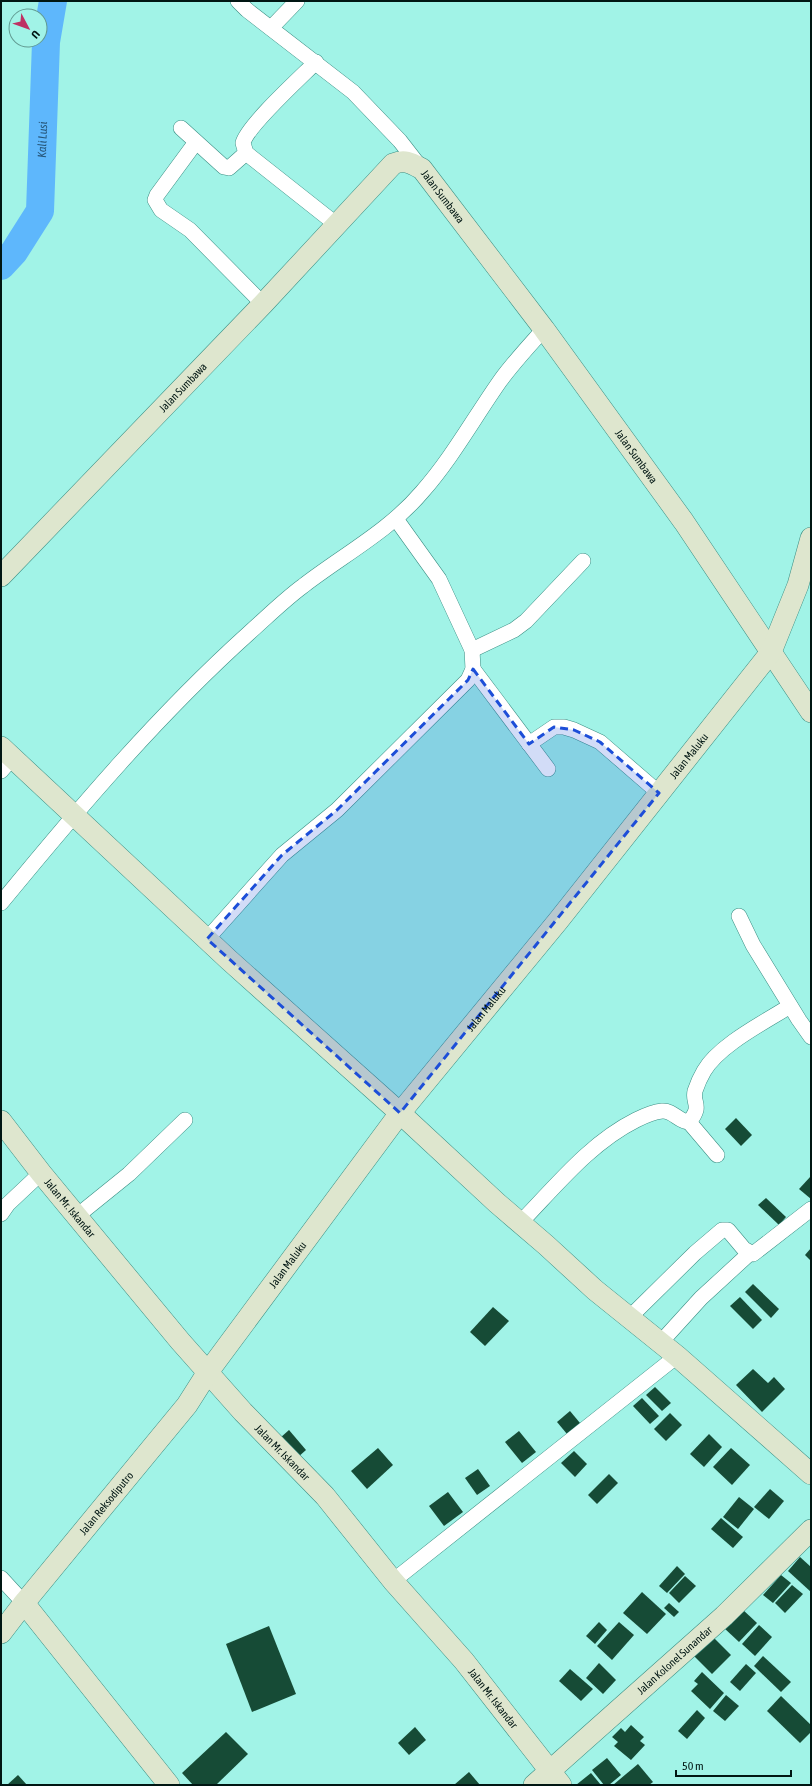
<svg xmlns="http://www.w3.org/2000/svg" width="812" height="1786" viewBox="0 0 812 1786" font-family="'Asap Condensed',sans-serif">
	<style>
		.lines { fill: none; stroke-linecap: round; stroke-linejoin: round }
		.river { stroke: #5eb7fc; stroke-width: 28 }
		.building { fill: #164b36 }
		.street-casing { stroke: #3b8f84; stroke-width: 16 }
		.secondary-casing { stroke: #3b8f84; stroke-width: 22 }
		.street { stroke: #fff; stroke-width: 15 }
		.secondary { stroke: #dee6ce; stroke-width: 21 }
		.marked { fill: #1d4ed8; fill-opacity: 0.2; stroke: #1d4ed8; stroke-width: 3; stroke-dasharray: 8 5; stroke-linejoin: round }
		.labels { text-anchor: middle; stroke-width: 4; stroke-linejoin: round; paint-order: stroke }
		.street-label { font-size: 11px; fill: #001613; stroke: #a1f3e7 }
		.water-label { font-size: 12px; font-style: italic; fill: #255477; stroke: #a1f3e7 }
	</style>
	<rect width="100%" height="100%" fill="#a1f3e7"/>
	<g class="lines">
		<!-- river -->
		<path class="river" id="s1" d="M1 266 14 252 40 211 46 42 53 1"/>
	</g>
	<!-- building -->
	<g class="building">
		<path d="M736 1118 752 1135 741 1146 725 1129Z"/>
		<path d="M811 1176V1199L799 1189Z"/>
		<path d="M766 1198 786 1217 779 1225 758 1205Z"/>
		<path d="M811 1248V1261L805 1255Z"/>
		<path d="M753 1284 779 1309 771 1318 745 1292Z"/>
		<path d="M740 1297 762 1320 753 1329 730 1306Z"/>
		<path d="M493 1307 509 1321 485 1346 470 1332Z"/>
		<path d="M753 1369 768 1383 774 1377 785 1389 762 1412 736 1385Z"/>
		<path d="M655 1387 671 1403 662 1411 646 1395Z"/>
		<path d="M642 1398 659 1416 650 1424 633 1406Z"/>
		<path d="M570 1411 580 1423 567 1434 557 1422Z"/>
		<path d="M670 1413 682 1425 666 1441 654 1429Z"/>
		<path d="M289 1430 306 1450 297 1458 280 1438Z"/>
		<path d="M519 1431 536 1452 522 1463 505 1442Z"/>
		<path d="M709 1434 722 1447 704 1467 690 1454Z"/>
		<path d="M378 1448 393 1465 367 1489 351 1471Z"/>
		<path d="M731 1448 750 1465 732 1485 713 1467Z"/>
		<path d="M574 1451 587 1464 575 1477 561 1463Z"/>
		<path d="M478 1469 490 1486 477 1495 465 1478Z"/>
		<path d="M609 1474 618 1483 597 1504 588 1495Z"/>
		<path d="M770 1489 784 1501 769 1519 754 1507Z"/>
		<path d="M448 1492 463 1512 444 1526 429 1506Z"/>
		<path d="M739 1497 754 1509 738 1529 723 1517Z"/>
		<path d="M721 1518 743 1537 733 1548 711 1529Z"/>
		<path d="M800 1557 811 1567V1592L788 1571Z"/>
		<path d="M677 1566 685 1574 667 1593 659 1586Z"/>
		<path d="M781 1575 791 1583 773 1603 763 1595Z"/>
		<path d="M685 1576 696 1586 679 1603 669 1593Z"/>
		<path d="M792 1585 803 1594 785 1613 775 1603Z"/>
		<path d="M642 1592 666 1614 647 1634 623 1613Z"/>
		<path d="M669 1603 679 1612 674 1617 664 1608Z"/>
		<path d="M741 1608 757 1623 739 1642 723 1627Z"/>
		<path d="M599 1622 607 1630 595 1644 586 1636Z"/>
		<path d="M619 1622 634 1635 612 1660 597 1646Z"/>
		<path d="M759 1625 772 1637 755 1656 742 1644Z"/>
		<path d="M269 1626 296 1694 252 1712 226 1644Z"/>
		<path d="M713 1637 731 1655 712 1674 694 1656Z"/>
		<path d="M763 1656 791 1682 781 1692 754 1666Z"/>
		<path d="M599 1663 616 1680 603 1694 586 1678Z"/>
		<path d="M746 1664 756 1673 740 1691 730 1682Z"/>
		<path d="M570 1669 593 1689 581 1701 559 1681Z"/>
		<path d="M702 1672 724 1693 710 1709 691 1691 698 1684 694 1681Z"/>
		<path d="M726 1695 739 1706 725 1721 713 1711Z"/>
		<path d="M781 1696 811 1725V1732L800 1743 767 1711Z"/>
		<path d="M697 1710 705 1718 687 1739 678 1731Z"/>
		<path d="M631 1725 644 1737 640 1741 645 1745 631 1760 614 1746 618 1742 612 1737 621 1728 625 1732Z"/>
		<path d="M415 1727 426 1740 409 1755 398 1743Z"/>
		<path d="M226 1732 248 1754 216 1785H193L182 1773Z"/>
		<path d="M607 1758 621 1775 609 1785H604L592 1770Z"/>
		<path d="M638 1764 653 1782 649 1785H613Z"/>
		<path d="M469 1772 480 1785H454Z"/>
		<path d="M591 1773 601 1785H576Z"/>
		<path d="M18 1775 27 1785H7Z"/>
	</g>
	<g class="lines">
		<!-- street casing -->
		<g class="street-casing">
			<g id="street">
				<path d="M238 1 247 10 353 92 400 141 421 168"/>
				<path d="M271 28 297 1"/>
				<path d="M316 62C301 77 247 126 243 143L246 153 337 225"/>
				<path d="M181 128 224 167 229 168 246 153"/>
				<path d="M196 142 157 195 155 200 161 210 190 230 263 304"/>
				<path d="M472 650 514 630 526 621 583 561"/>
				<path d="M473 669 548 769"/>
				<path d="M529 744 554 727H564L574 730 600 742 659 793"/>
				<path d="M1 771 13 757"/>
				<path d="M1 903C79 808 158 715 249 633 267 617 284 600 303 586 343 555 389 531 422 492 452 458 474 418 500 381 513 363 529 346 544 329"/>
				<path d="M739 916 753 945 799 1020 811 1037"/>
				<path d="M207 939 282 855 337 810 468 680 473 669 472 650 439 579 396 519"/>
				<path d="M689 1122C703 1105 692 1104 695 1091 697 1085 701 1076 704 1071 719 1045 765 1022 790 1006"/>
				<path d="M1 1214 8 1204 41 1173"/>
				<path d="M77 1216 129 1174 185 1120"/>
				<path d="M520 1223C556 1186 590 1143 636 1120 644 1116 652 1112 662 1111 673 1110 679 1122 689 1122L717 1155"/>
				<path d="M630 1317 695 1253 722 1230H728L744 1249 753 1254 811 1209"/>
				<path d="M661 1342 701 1298 750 1253"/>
				<path d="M1 1578 24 1603"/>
				<path d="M393 1581 677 1356"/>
			</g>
		</g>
		<!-- secondary casing -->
		<g class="secondary-casing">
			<g id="secondary">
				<path id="s2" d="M1 576 263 304 393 164C405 159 411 163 422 169L544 329 684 522 811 712"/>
				<path d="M1 747 229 960 400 1113 497 1203 546 1245 595 1290 677 1356 811 1474"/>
				<path id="s3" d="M1 1121 41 1173 180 1341 243 1412 325 1496 393 1581 464 1661 561 1785"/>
				<path d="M24 1603 169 1785"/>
				<path id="s4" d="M1 1633 24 1603 187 1405 208 1372 400 1113 558 921 771 652 798 585 811 538"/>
				<path id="s5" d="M534 1785 724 1616 811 1530"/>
			</g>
		</g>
		<!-- street -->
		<use href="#street" class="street"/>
		<!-- secondary -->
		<use href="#secondary" class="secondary"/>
	</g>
	<!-- marked area -->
	<path class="marked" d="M473 669 529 744 554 727 574 730 600 742 659 793 400 1113 207 939 282 855 337 810 468 680Z"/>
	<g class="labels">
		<!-- street labels -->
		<g class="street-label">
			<text dy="4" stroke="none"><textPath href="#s2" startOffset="634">Jalan Sumbawa</textPath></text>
			<text dy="4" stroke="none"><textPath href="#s2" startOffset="262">Jalan Sumbawa</textPath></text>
			<text dy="4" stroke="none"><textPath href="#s2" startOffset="958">Jalan Sumbawa</textPath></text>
			<text dy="4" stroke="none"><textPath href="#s4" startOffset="1115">Jalan Maluku</textPath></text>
			<text dy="4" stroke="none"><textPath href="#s4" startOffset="791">Jalan Maluku</textPath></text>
			<text dy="4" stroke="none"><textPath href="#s3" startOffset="111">Jalan Mr. Iskandar</textPath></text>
			<text dy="4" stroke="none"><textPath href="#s4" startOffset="467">Jalan Maluku</textPath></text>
			<text dy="4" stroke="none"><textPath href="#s3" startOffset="435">Jalan Mr. Iskandar</textPath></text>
			<text dy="4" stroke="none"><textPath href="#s4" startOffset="167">Jalan Reksodiputro</textPath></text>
			<text dy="4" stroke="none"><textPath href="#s5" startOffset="188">Jalan Kolonel Sunandar</textPath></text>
			<text dy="4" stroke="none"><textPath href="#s3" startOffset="759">Jalan Mr. Iskandar</textPath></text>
		</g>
		<!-- water labels -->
		<g class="water-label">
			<text dy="4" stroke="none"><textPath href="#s1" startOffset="139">Kali Lusi</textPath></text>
		</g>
	</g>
	<!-- border -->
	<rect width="812" height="1786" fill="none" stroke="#001613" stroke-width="4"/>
	<!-- north arrow -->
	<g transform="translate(28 28) rotate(131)"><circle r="19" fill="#a1f3e7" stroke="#619b92"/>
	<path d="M0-3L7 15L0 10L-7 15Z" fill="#be3163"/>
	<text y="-6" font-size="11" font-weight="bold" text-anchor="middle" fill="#001613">U</text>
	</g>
	<!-- scale -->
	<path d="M676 1770v6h115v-6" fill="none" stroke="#001613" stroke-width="2"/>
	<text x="682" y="1770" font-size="12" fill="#001613" stroke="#a1f3e7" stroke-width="3" paint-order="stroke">50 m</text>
</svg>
